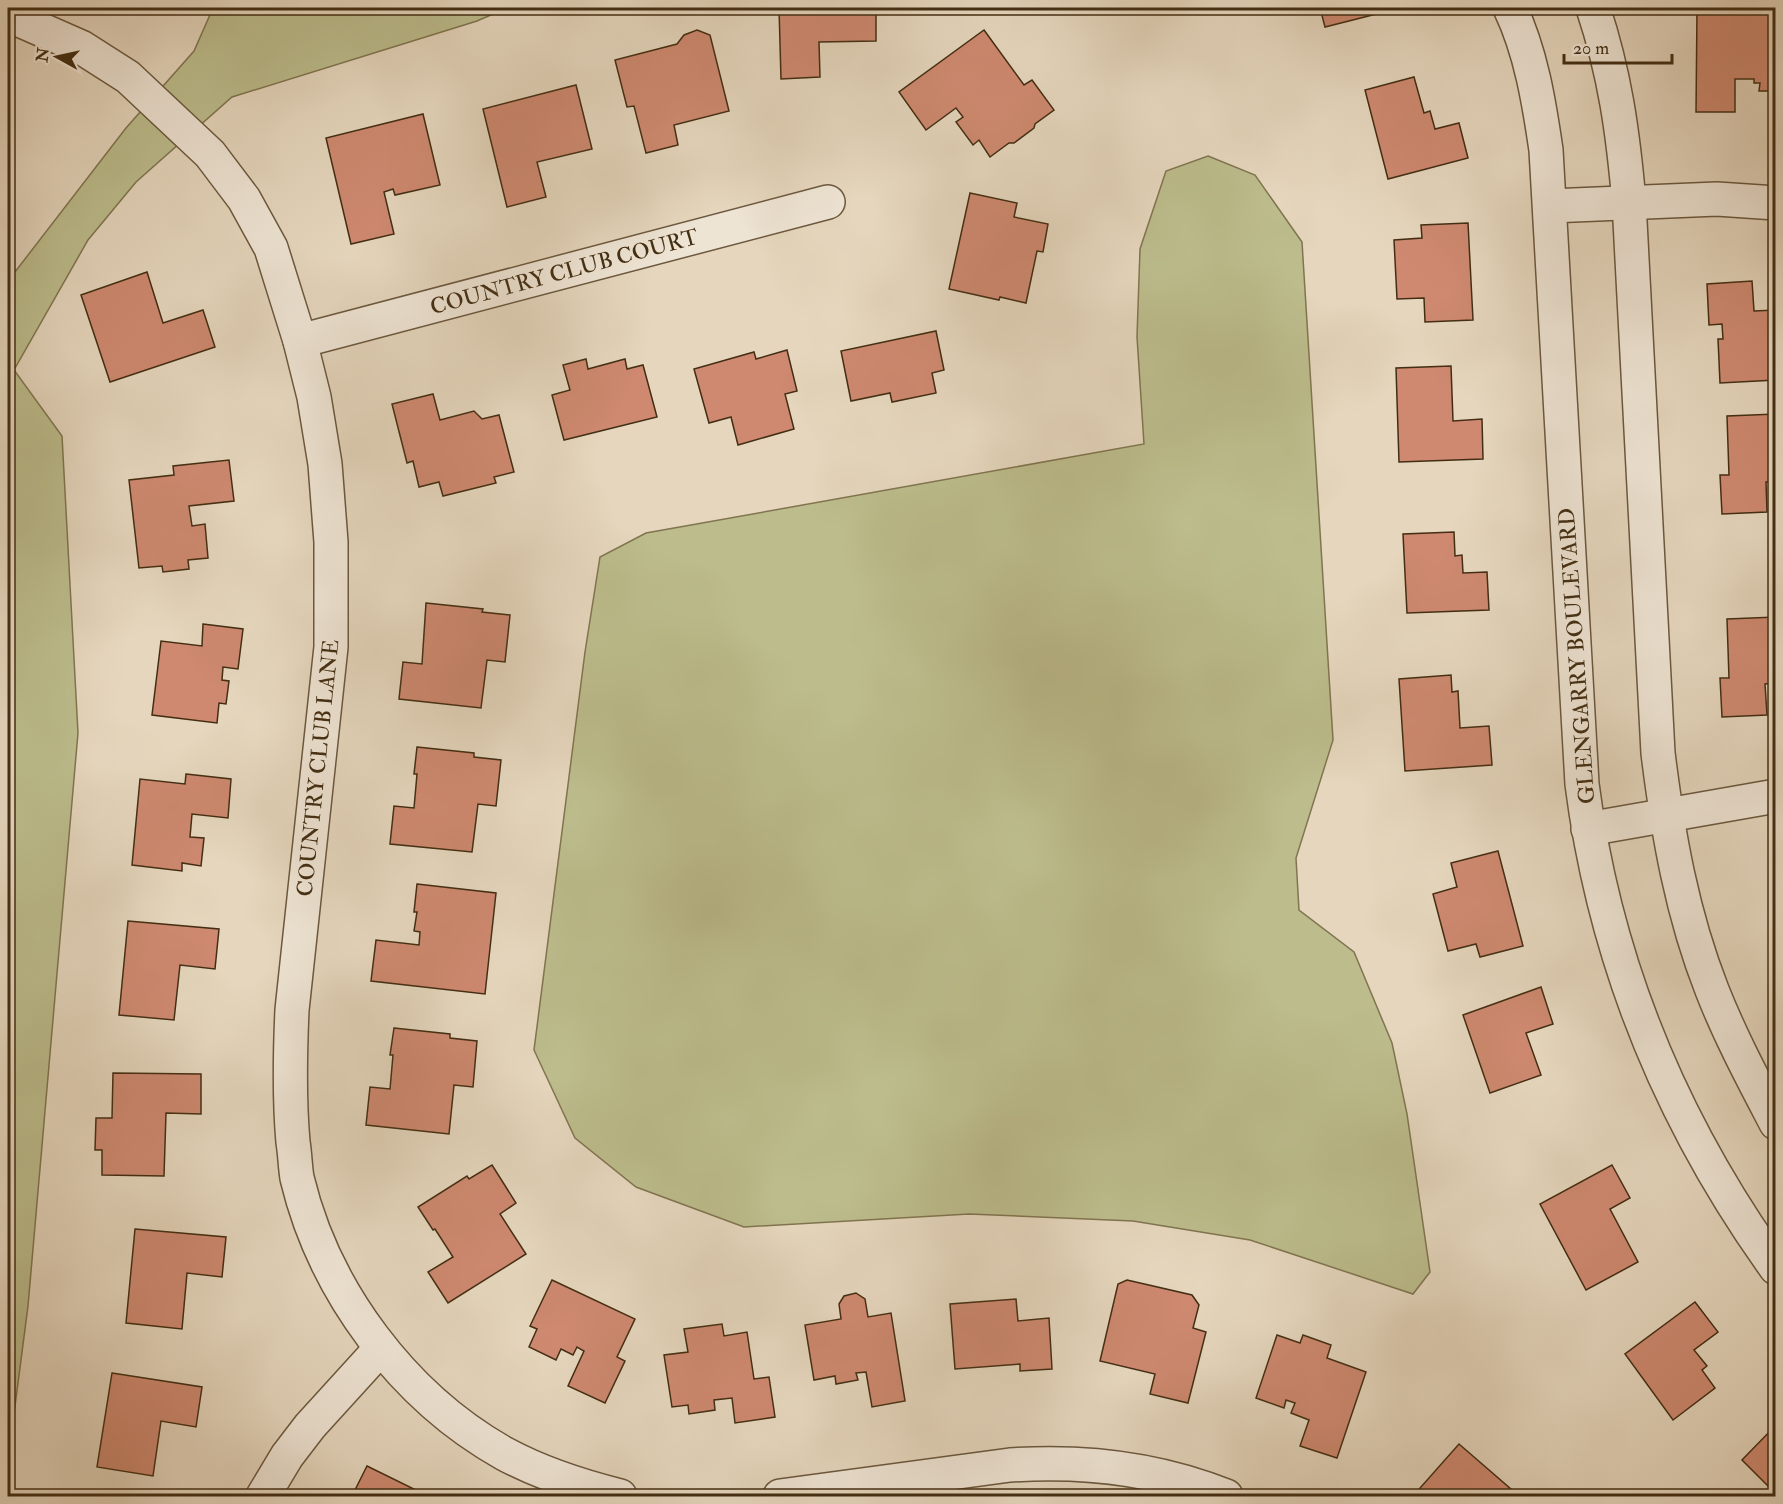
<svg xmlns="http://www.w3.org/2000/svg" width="1783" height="1504" viewBox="0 0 1783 1504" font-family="'IM FELL Double Pica',serif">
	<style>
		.green { fill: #bcbc8c; stroke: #807550; stroke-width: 1.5 }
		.building { fill: #ce8970; stroke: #432e13; stroke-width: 1.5 }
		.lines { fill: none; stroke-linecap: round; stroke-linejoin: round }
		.minor-casing { stroke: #6c583e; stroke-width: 36 }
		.minor { stroke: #eee4d4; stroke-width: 33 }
		.labels { text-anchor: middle; stroke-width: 4.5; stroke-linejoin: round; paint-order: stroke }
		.street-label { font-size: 22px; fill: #432e13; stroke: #eee4d4 }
	</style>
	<rect width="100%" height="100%" fill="#e5d6bd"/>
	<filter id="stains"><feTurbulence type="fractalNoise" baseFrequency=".00333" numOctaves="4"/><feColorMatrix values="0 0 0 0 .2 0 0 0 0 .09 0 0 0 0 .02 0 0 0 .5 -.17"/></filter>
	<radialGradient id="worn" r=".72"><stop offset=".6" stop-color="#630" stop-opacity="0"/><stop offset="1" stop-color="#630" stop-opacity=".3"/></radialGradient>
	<!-- green -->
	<g class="green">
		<path d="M213 8H507L477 21 232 97 136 182 88 240 14 370 62 436 78 733 28 1306 8 1460V281L126 128 194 51Z"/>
		<path d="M1208 156 1255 175 1302 242 1333 740 1296 858 1299 910 1354 952 1392 1043 1407 1114 1430 1272 1413 1294 1250 1240 1133 1221 969 1214 744 1227 636 1187 575 1138 534 1050 585 652 600 557 646 533 1144 444 1137 337 1140 249 1166 171Z"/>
	</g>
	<!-- building -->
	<g class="building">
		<path d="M779 8H876V41L819 42 820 77 781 79Z"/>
		<path d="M1320 8H1400L1325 27Z"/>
		<path d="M1697 10H1776V91H1759L1760 83H1754V79H1735V112H1696Z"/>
		<path d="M697 30 710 35 729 111 674 125 678 145 646 153 634 106 627 107 615 60 677 44 684 35Z"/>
		<path d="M984 30 1024 85 1032 80 1054 110 1035 124 1034 128 1014 143H1009L990 157 979 140 973 145 956 122 963 117 956 108 926 130 899 92Z"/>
		<path d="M1414 77 1424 113 1430 111 1435 129 1459 123 1468 158 1388 179 1365 90Z"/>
		<path d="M576 85 592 149 537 162 546 197 507 207 483 109Z"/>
		<path d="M423 114 440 185 395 195 393 189 384 192 394 234 351 244 326 138Z"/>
		<path d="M970 193 1017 203 1014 217 1048 224 1043 252 1037 251 1026 303 1000 297 999 300 949 289Z"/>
		<path d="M1468 223 1473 320 1425 322 1424 298 1397 299 1394 240 1422 238 1421 225Z"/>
		<path d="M147 272 163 323 203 310 215 347 110 382 81 295Z"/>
		<path d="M1752 281 1754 311 1776 310V380L1720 383 1718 339H1723L1722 324 1709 325 1707 284Z"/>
		<path d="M936 331 944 370 932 373 936 393 892 402 890 393 851 401 841 351Z"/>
		<path d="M787 350 797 391 785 394 794 429 738 445 731 417 709 423 694 369 754 352 756 359Z"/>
		<path d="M586 359 588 369 625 359 627 369 643 365 657 417 564 440 552 395 570 390 563 365Z"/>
		<path d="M1451 366 1453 421 1482 419 1483 459 1399 462 1396 368Z"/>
		<path d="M433 394 440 420 474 411 482 419 499 415 514 472 494 477 496 483 443 496 439 482 419 487 413 461 407 463 392 404Z"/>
		<path d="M1776 414V482H1766L1767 512 1722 514 1720 475H1729L1727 416Z"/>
		<path d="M229 460 234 501 189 506 192 526 205 524 208 558 188 560 189 569 163 572 162 566 139 568 129 480 174 475 173 466Z"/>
		<path d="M1454 532 1455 556 1462 555 1463 573 1487 572 1489 610 1407 613 1403 534Z"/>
		<path d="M426 603 483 609 482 612 510 615 505 662 487 660 481 708 399 699 403 662 422 664Z"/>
		<path d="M1776 617V683L1765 684 1767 715 1722 717 1720 678H1729L1727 619Z"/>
		<path d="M203 624 243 629 238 669 223 667 222 680 229 681 226 704 219 703 217 723 152 715 161 641 202 646Z"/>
		<path d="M1451 675 1452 692 1458 691 1460 728 1489 726 1492 765 1405 771 1399 679Z"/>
		<path d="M417 747 474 753V757L501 760 496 806 478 804 472 852 390 844 394 806 414 808 417 774H414Z"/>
		<path d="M186 774 231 779 228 818 192 814 190 837 204 838 201 866 182 863V871L132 865 140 779 185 784Z"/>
		<path d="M1498 851 1523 946 1480 957 1476 944 1448 951 1433 894 1457 887 1451 863Z"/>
		<path d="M417 884 496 893 485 994 371 981 376 940 419 945 420 932 414 931 417 912H414Z"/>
		<path d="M128 921 219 929 215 969 180 965 174 1020 119 1015Z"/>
		<path d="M1541 987 1553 1024 1526 1033 1541 1075 1490 1093 1463 1015Z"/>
		<path d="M394 1028 450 1034V1038L477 1041 473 1087 454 1085 449 1134 366 1125 370 1087 390 1089 393 1055H390Z"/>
		<path d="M113 1073 201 1074V1114L166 1113 164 1176 102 1175V1150H95L96 1118H112Z"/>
		<path d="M492 1165 516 1203 500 1214 526 1254 448 1303 428 1272 453 1257 435 1229 433 1230 418 1207 467 1176 469 1179Z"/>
		<path d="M1612 1165 1630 1198 1610 1209 1638 1262 1586 1290 1540 1204Z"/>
		<path d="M135 1229 226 1237 222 1277 187 1273 182 1329 126 1323Z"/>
		<path d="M552 1280 635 1319 617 1357 625 1361 605 1403 568 1386 584 1351 577 1347 573 1355 561 1349 556 1360 529 1347 537 1329 530 1326Z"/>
		<path d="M1127 1280 1192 1295 1199 1305 1193 1328 1206 1332 1188 1403 1150 1394 1155 1374 1100 1361 1118 1284Z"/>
		<path d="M856 1293 865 1299 868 1317 891 1313 905 1401 872 1407 866 1372 856 1373 858 1380 836 1384 835 1376 814 1380 805 1325 841 1319 839 1304 844 1296Z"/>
		<path d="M1016 1299 1018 1321 1049 1318 1052 1369 1020 1371V1364L955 1369 950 1304Z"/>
		<path d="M1695 1302 1718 1332 1694 1350 1707 1366 1702 1370 1715 1388 1673 1420 1625 1354Z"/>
		<path d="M722 1324 724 1336 747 1332 754 1379 769 1377 775 1417 735 1423 732 1398 714 1400 715 1410 689 1414 688 1405 672 1407 664 1355 688 1352 684 1329Z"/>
		<path d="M1277 1335 1300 1343 1303 1335 1331 1345 1327 1358 1366 1372 1337 1458 1300 1446 1309 1420 1291 1413 1295 1403 1286 1400 1284 1408 1256 1398Z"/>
		<path d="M112 1373 202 1387 196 1427 161 1421 153 1476 97 1467Z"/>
		<path d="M1776 1425V1494L1742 1460Z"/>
		<path d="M1459 1444 1512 1490 1510 1493 1514 1496H1413Z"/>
		<path d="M367 1466 418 1491 415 1496H352Z"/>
	</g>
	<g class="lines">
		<!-- minor casing -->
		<g class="minor-casing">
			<g id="minor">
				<path d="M1510 8C1531 52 1539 102 1546 150L1582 784C1605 963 1671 1122 1776 1268"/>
				<path d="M1593 8C1615 74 1623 133 1629 202L1658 753C1668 834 1682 914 1712 990 1730 1036 1753 1079 1776 1123"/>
				<path d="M8 15 81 47 128 77 210 154 244 199 271 248 300 341 314 397 325 464 331 542V647L292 1010C290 1054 289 1098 293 1142 295 1154 295 1166 297 1178 324 1291 403 1397 505 1454 542 1474 580 1486 620 1496"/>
				<path d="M1550 206 1717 199 1776 203"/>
				<path d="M300 341 828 202"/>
				<path d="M1588 829 1776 796"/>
				<path d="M263 1496 287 1456 310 1426 381 1348"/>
				<path d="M780 1496 1010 1465C1084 1460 1156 1468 1226 1496"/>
			</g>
		</g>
		<!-- minor -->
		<use href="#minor" class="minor"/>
	</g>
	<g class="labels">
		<!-- street labels -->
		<g class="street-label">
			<text transform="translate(564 271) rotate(-15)" y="8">COUNTRY CLUB COURT</text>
			<text transform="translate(1576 656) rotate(-94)" y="8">GLENGARRY BOULEVARD</text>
			<text transform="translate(317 768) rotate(-84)" y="8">COUNTRY CLUB LANE</text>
		</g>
	</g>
	<!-- margin -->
	<rect width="1783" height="1504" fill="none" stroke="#e5d6bd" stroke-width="30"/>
	<rect x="9" y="9" width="1765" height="1486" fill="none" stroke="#432e13" stroke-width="3"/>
	<rect x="15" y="15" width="1753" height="1474" fill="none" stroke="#432e13" stroke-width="1.5"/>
	<!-- north arrow -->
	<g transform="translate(57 57) rotate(278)" stroke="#eee4d4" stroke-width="4.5" paint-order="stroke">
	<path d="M0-4.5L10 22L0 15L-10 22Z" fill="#432e13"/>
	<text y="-9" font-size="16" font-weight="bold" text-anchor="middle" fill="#432e13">N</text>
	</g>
	<!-- scale -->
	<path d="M1564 54v9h108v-9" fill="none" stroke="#432e13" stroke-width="3"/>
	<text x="1573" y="54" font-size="18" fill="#432e13" stroke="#eee4d4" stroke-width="4.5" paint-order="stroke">20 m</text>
	<rect width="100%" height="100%" filter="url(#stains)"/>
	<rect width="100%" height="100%" fill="url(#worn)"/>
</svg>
